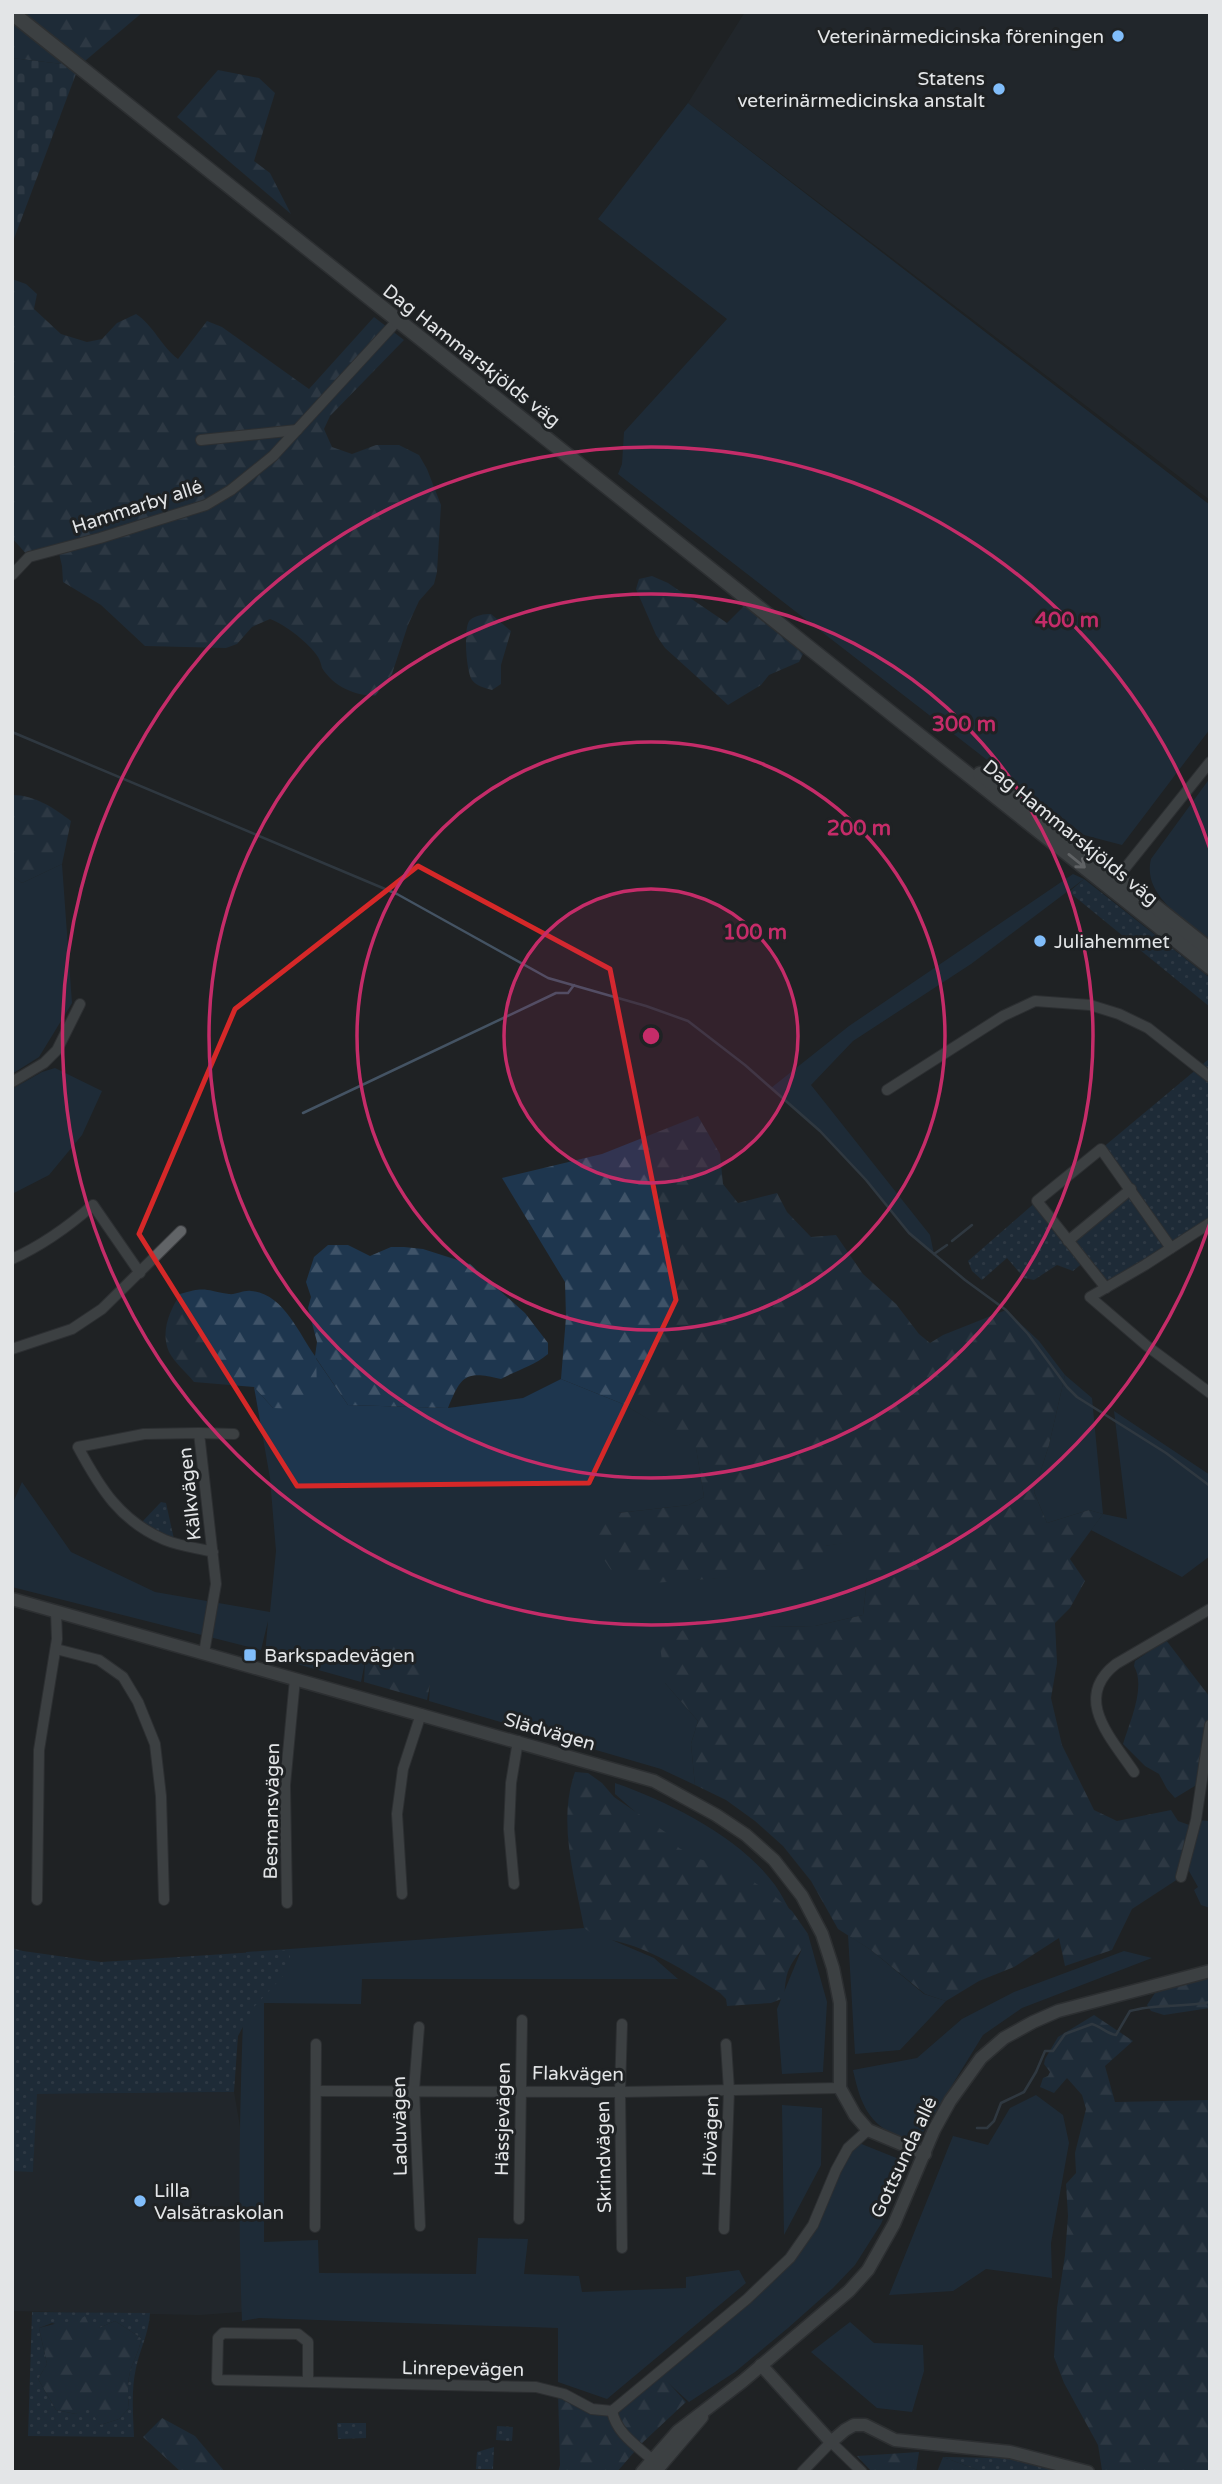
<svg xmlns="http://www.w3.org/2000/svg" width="1222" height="2484" viewBox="0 0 1222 2484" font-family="'Varela Round',sans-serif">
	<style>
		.built { fill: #252c33 }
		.green { fill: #1e364e }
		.forest { fill: url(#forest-firs) }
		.cemetery { fill: url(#cemetery-stones) }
		.park { fill: url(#park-dots); fill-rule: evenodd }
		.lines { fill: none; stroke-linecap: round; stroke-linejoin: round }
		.stream { stroke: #445363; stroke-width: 2.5 }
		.minor-casing { stroke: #3d3f42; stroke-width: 12 }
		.tertiary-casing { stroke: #3d3f42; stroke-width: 15 }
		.secondary-casing { stroke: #3d3f42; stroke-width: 17 }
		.minor { stroke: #616467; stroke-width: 10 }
		.tertiary { stroke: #616467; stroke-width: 12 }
		.secondary { stroke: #616467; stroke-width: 14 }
		.oneway { stroke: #afb1b4 }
		.marked { fill: none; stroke: #d62828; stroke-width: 5; stroke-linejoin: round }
		.ring { fill: none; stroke: #c52c69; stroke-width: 3.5 }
		.poi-dot { fill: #81bdfa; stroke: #1f2224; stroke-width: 2.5 }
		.labels { text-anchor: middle; stroke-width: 6; stroke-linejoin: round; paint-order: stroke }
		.poi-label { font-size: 19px; fill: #e3e5e7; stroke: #1f2224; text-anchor: start }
		.street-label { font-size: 19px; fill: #e3e5e7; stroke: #1f2224 }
		.centre { fill: #c52c69; stroke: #1f2224; stroke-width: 3.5 }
		.ring-label { font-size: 21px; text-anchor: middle; font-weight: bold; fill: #c52c69; stroke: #1f2224; stroke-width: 6; stroke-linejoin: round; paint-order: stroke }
	</style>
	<defs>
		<pattern id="forest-firs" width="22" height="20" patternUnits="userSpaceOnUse" patternTransform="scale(1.75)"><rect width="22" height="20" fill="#1e364e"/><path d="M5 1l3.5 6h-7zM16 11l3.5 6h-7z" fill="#3f5368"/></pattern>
		<pattern id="cemetery-stones" width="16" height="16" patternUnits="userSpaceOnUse" patternTransform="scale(1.75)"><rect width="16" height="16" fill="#1e364e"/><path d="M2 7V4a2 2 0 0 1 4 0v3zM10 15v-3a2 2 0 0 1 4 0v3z" fill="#3f5368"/></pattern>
		<pattern id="park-dots" width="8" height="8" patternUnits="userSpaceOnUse" patternTransform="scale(1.75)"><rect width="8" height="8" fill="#1e364e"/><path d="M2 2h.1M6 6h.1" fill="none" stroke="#3f5368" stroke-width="1.8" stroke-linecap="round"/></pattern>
	</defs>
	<rect width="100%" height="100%" fill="#1f2224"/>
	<!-- built -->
	<g class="built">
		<path d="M745 12H1210V500L688 103Z"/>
		<path d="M234 2092 243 2144 254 2311 200 2315 12 2311V2171H33L36 2094Z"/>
	</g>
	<!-- green -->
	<g class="green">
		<path d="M688 103 1210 505V729L1122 845 1084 835 618 474 622 464 624 432 727 319 598 219Z"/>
		<path d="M1210 778V939C1185 919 1142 896 1151 859Z"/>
		<path d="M62 864 72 1003 39 1057 12 1074V876L22 883Z"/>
		<path d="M1073 874 1084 879 971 964 853 1041 811 1085 930 1235 934 1254 909 1233 866 1180 820 1131 771 1088 849 1026Z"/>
		<path d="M55 1068 102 1091 82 1135 49 1175 12 1194V1089L42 1072Z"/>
		<path d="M315 1357 348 1405 448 1408 523 1398 561 1379 623 1404 696 1447 704 1497 689 1505 618 1513 692 1580 730 1577 824 1546 867 1539V1578L863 1615 815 1626 769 1627 665 1683 698 1721 691 1744 695 1785 661 1769 429 1701 430 1685 365 1662 361 1682 265 1655 268 1621 261 1650 12 1587V1505L22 1482 71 1552 155 1592 270 1612 276 1551 270 1478 254 1387 273 1408Z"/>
		<path d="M1065 1375 1092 1398 1103 1514 1127 1519 1114 1411 1210 1475V1556L1182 1577 1091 1530 1103 1514 1089 1510 1047 1523 1034 1492 1049 1445Z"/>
		<path d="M615 1783C669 1802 740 1837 775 1885 782 1895 788 1907 794 1918L692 1862 615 1794Z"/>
		<path d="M1196 1820 1210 1821V1908L1201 1905 1194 1890 1198 1887 1185 1864Z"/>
		<path d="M584 1928 654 1958 678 1979H362L361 2004 264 2003V2242L318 2240 319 2273 476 2274 478 2238 528 2239 524 2274 579 2276 582 2292 686 2288V2277L739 2270 746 2283 607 2399 558 2382V2328L259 2318 242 2321C237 2198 240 2075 246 1952Z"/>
		<path d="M808 1934 827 2002 823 2072 782 2074 777 2009Z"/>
		<path d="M848 1935 871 1950 924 1994 946 2001 900 2050 855 2054Z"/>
		<path d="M1124 1951 1152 1958 1022 2008 983 2035 922 2134C913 2135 901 2138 894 2134 866 2122 859 2097 853 2070L917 2058 962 2019 1014 1992Z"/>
		<path d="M1036 2095 1063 2115 1069 2143 1051 2243 1052 2278 986 2269 953 2291 889 2295 953 2136 988 2145 1010 2108Z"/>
		<path d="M782 2105 822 2108 821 2165 784 2235Z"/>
		<path d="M859 2143 899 2159 902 2173 881 2224 855 2265 833 2288 788 2328 735 2372 689 2402 664 2379 655 2375 747 2299 813 2225 848 2148Z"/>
		<path d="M850 2322 874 2343 923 2345 924 2371 912 2412 877 2408 811 2352Z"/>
	</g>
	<!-- forest -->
	<g class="forest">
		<path d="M12 12H143L79 66 12 58Z"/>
		<path d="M218 70 259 78 275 93 254 161 270 173 291 214 177 117Z"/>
		<path d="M12 279 26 284 37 294 34 309 61 334 87 342 102 339 117 323 136 314C154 326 161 346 178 359L207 321 222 327 309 389 374 317 404 340 330 416 324 429 332 447 352 454 376 445H399L419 455 427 469 441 505 437 572 434 584 419 601 408 625 392 674 375 696C354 695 334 687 322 668 321 664 320 660 318 657 309 643 286 625 270 619L252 627 237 644 226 648 145 646 101 605 63 582 62 566 58 549 29 557 12 538Z"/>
		<path d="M652 576 668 583 727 623 744 606 780 632 803 654 799 662 769 675 761 685 728 705 665 648 656 635 636 589 639 579Z"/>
		<path d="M491 614 511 631 501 665V684L492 690C485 688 476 686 472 680 466 671 463 626 470 620 476 615 484 614 491 614Z"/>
		<path d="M12 795C35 795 54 808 71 821L62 864 22 883 12 876Z"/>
		<path d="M698 1116 720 1154 723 1184 738 1203 777 1193 787 1212 811 1237 836 1235 863 1274 896 1304 919 1334 930 1343 943 1335 1006 1310 1039 1341 1065 1375 1049 1445 1034 1492 1047 1523 1089 1510 1103 1514 1070 1559 1085 1581 1070 1608 1055 1623 1057 1663 1051 1698 1062 1745 1094 1810 1117 1821 1171 1810 1178 1821 1192 1826 1181 1877 1132 1909 1112 1950 1065 1966 1059 1938 1014 1967 979 1981 946 2001 925 1994 871 1950 838 1929 811 1881 783 1846 755 1821 726 1800 695 1785 691 1744 698 1721 665 1683 660 1646 696 1621 769 1627 815 1626 863 1615 867 1578V1540L825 1546 820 1564 784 1574 652 1583 613 1573 595 1546 597 1525 618 1513 689 1505 704 1497 696 1448 623 1404 561 1379 566 1317 565 1282 502 1178 602 1154Z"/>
		<path d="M328 1245H348L370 1256 391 1247H404L423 1249 470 1264 525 1313 548 1343V1354C534 1366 517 1370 501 1379 465 1370 461 1376 448 1408L348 1405 316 1358 317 1388 301 1409 273 1408 254 1387 194 1382C187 1373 174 1362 169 1352 160 1331 170 1311 180 1294 205 1286 205 1290 229 1294 236 1295 243 1290 251 1291 283 1293 299 1334 315 1356L317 1342 308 1308 311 1297 306 1282 314 1257Z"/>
		<path d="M1166 1640 1209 1696 1210 1775 1203 1781 1175 1798 1167 1789 1159 1774 1145 1766 1123 1744C1130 1721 1146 1687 1134 1666L1135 1661Z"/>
		<path d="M381 1643 403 1646 427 1663 430 1685 427 1700 364 1682 365 1662Z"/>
		<path d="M575 1772 588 1773 602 1783 614 1797 668 1834 679 1848 699 1859 718 1864 745 1876 773 1895 792 1911 808 1934C805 1950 795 1955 789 1969 785 1978 785 1989 784 1998L771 2003 727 2006 726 1999 720 1993C693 1976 666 1958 636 1947 618 1940 599 1940 584 1928 575 1878 557 1822 575 1772Z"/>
		<path d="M1210 1977V2008L1164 2015 1151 2011 1147 2005 1155 1993Z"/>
		<path d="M1094 2015 1133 2041 1105 2066 1115 2102 1210 2100V2472H1107L1102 2470 1098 2445 1064 2383 1054 2357 1057 2308 1065 2255 1068 2216 1066 2184 1076 2173 1075 2153 1086 2109 1082 2095 1067 2078 1054 2093 1040 2087 1043 2078 1048 2076 1050 2072 1044 2064 1045 2059 1058 2037Z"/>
		<path d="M85 2316 99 2328 115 2321 141 2338C140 2351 133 2360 130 2372 127 2384 128 2396 129 2408L119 2419 100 2425 82 2411 76 2414 56 2410 38 2379 47 2364 39 2328Z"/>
		<path d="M655 2375 664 2378 686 2402 641 2444 617 2472H558L560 2465 558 2393 612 2411Z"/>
		<path d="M162 2418 195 2436 225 2472H181L143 2437Z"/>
		<path d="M919 2452 916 2472H872L857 2456Z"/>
		<path d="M943 2457 983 2472H937Z"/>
	</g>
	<!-- cemetery -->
	<path class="cemetery" d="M12 58 79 66 12 244Z"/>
	<!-- park -->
	<g class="park">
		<path d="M1084 879 1210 978V1007L1069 892Z"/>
		<path d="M1210 1058V1223L1106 1288 1084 1262 1073 1271 1057 1265 1034 1280 1024 1278 1007 1258 982 1280 972 1271 968 1261 1037 1201 1068 1241 1130 1190 1101 1149Z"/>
		<path d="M161 1502 166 1503 174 1539 141 1523Z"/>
		<path d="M12 1948 23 1951 101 1962 289 1950 290 1957 284 1975 253 2008 238 2036 234 2092 37 2094 33 2172 12 2171Z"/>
		<path d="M32 2312 150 2313C149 2333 140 2349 136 2368 131 2390 133 2414 134 2437L28 2436ZM85 2316 90 2327 99 2328 115 2321 141 2338C140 2351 133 2360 130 2372 127 2384 128 2396 129 2408L119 2419 100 2425 87 2406 76 2414 56 2410 38 2379 47 2364 39 2328 52 2323 66 2327Z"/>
		<path d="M337 2423H366V2438L338 2439Z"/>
		<path d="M497 2426 513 2427 512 2441 496 2440Z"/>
		<path d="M494 2447 493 2469H476L477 2452Z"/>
		<path d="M943 2457 1006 2458 1065 2472H983Z"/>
	</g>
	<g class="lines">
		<!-- stream -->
		<g class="stream">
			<path d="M12 732 397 894 548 978 646 1006 688 1021 745 1065 820 1131 866 1180 909 1233 965 1280 1006 1310 1028 1334 1067 1387 1077 1397 1166 1453 1210 1486"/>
			<path d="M303 1113 556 993H568L574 985"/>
			<path d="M952 1241 972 1225"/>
			<path d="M934 1254 947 1245"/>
			<path d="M977 2128H987L994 2121 1001 2103 1024 2092 1036 2072 1045 2051H1053L1065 2034 1092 2024C1102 2027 1107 2034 1116 2035L1130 2011C1156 2003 1183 2008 1210 2002"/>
		</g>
		<!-- minor casing -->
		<g class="minor-casing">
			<g id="minor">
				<path d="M201 440 297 430"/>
				<path d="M12 575 29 557 100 538 206 505 231 490 273 456 398 320"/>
				<path d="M1114 882 1210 762"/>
				<path d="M12 1082 44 1063 57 1050 80 1004"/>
				<path d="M887 1090 1003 1016 1035 1001 1090 1005 1119 1014 1148 1028 1210 1077"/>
				<path d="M1210 1223 1145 1265 1090 1297 1147 1346 1210 1393"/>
				<path d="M1068 1241 1131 1189"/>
				<path d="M12 1259C43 1245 68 1227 93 1205L140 1273"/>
				<path d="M1106 1288 1037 1201 1101 1149 1171 1248"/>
				<path d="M12 1349 72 1329 102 1309 181 1231"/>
				<path d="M199 1433 234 1434"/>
				<path d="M56 1649 99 1660 123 1677 138 1702 155 1744 161 1796 164 1900"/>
				<path d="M204 1653 216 1584 199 1433 144 1434 78 1447C100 1488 120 1521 165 1540 180 1546 197 1548 213 1552"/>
				<path d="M1134 1772C1111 1738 1072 1698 1116 1664L1210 1609"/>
				<path d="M1181 1877 1196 1820 1210 1725"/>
				<path d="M514 1884 509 1829 511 1783 518 1741"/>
				<path d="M402 1894 397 1814 403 1769 421 1714"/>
				<path d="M37 1900 39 1750 57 1639 56 1611"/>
				<path d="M287 1903 285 1785 295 1679"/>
				<path d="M622 2024 620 2092 622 2248"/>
				<path d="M419 2027 414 2090 420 2226"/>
				<path d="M316 2091 620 2092 840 2088"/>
				<path d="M519 2219 522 2020"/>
				<path d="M315 2227 316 2044"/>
				<path d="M724 2229 729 2090 726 2044"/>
				<path d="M308 2382V2342L298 2334 223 2333 218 2338 217 2380 536 2387 564 2394 592 2409 612 2411 747 2299 790 2258 813 2225 836 2170 848 2148 868 2130"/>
				<path d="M612 2411C617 2435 639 2447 656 2463"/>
				<path d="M802 2472 831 2442 862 2472"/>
			</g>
		</g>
		<!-- tertiary casing -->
		<g class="tertiary-casing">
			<g id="tertiary">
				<path d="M12 1599 654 1781 716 1815 746 1835 774 1860 802 1896 822 1934 833 1968 840 2003V2088L855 2115 868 2130 925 2154"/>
				<path d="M761 2365 831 2442 845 2430 854 2425H865L895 2440 1010 2452 1088 2472"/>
				<path d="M642 2472 678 2431 743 2381 849 2291 868 2270 894 2224 934 2130 950 2101 981 2058 1004 2038 1033 2022 1058 2011 1210 1971"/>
				<path d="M655 2472 702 2417"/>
			</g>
		</g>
		<!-- secondary casing -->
		<g class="secondary-casing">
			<g id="secondary">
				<path d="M12 13 1210 967"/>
				<path d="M980 774 1118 877 1210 950"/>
			</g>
		</g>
		<!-- minor -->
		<use href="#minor" class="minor"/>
		<!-- tertiary -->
		<use href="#tertiary" class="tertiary"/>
		<!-- secondary -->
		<use href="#secondary" class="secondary"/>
	</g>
	<!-- one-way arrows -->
	<defs><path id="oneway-shaft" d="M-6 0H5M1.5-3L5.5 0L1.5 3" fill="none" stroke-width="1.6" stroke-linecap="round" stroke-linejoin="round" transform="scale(1.75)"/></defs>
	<use class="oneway" href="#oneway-shaft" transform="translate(1077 861) rotate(39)"/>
	<!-- marked area -->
	<path d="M0 0H1222V2484H0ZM418 866 610 969 676 1300 589 1483 297 1486 139 1234 235 1009Z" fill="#1f2224" fill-opacity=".55" fill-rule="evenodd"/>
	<path class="marked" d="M418 866 610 969 676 1300 589 1483 297 1486 139 1234 235 1009Z"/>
	<!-- distance rings -->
	<circle cx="651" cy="1036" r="147" fill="#c52c69" fill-opacity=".12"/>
	<g class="ring">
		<circle cx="651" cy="1036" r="147"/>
		<circle cx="651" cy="1036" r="294"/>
		<circle cx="651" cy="1036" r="442"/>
		<path d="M1210 1223A589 589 0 1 1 1210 849"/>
	</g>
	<!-- markers -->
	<g class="poi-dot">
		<circle cx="1118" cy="36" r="7"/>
		<circle cx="999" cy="89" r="7"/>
		<circle cx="1040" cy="941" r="7"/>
		<rect x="243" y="1648" width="14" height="14" rx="3.5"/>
		<circle cx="140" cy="2201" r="7"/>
	</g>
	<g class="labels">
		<!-- poi labels -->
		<g class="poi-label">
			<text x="1104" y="43" text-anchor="end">Veterinärmedicinska föreningen</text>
			<text x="985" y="85" text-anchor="end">Statens<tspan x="985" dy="22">veterinärmedicinska anstalt</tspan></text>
			<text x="1054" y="948">Juliahemmet</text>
			<text x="264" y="1662">Barkspadevägen</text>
			<text x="154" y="2197">Lilla<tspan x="154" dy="22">Valsätraskolan</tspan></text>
		</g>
		<!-- street labels -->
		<g class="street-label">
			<text transform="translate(472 355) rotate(38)" y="7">Dag Hammarskjölds väg</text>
			<text transform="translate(137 506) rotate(-18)" y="7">Hammarby allé</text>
			<text transform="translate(1071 832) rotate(39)" y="7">Dag Hammarskjölds väg</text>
			<text transform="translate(189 1494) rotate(-96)" y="7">Kälkvägen</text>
			<text transform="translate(550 1731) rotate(16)" y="7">Slädvägen</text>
			<text transform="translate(271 1811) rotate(-89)" y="7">Besmansvägen</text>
			<text transform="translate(578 2073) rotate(1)" y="7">Flakvägen</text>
			<text transform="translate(502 2119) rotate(-89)" y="7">Hässjevägen</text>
			<text transform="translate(399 2126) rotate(-91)" y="7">Laduvägen</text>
			<text transform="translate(710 2136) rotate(-88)" y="7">Hövägen</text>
			<text transform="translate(603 2157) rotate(-91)" y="7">Skrindvägen</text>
			<text transform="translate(903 2157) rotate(-65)" y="7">Gottsunda allé</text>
			<text transform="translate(463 2368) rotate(1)" y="7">Linrepevägen</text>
		</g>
	</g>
	<circle cx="651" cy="1036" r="10" class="centre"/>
	<g class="ring-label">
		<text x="1067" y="627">400 m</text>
		<text x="964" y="731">300 m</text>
		<text x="859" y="835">200 m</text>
		<text x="755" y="939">100 m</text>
	</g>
	<!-- border -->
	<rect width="1222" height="2484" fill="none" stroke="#e3e5e7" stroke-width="28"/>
</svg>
